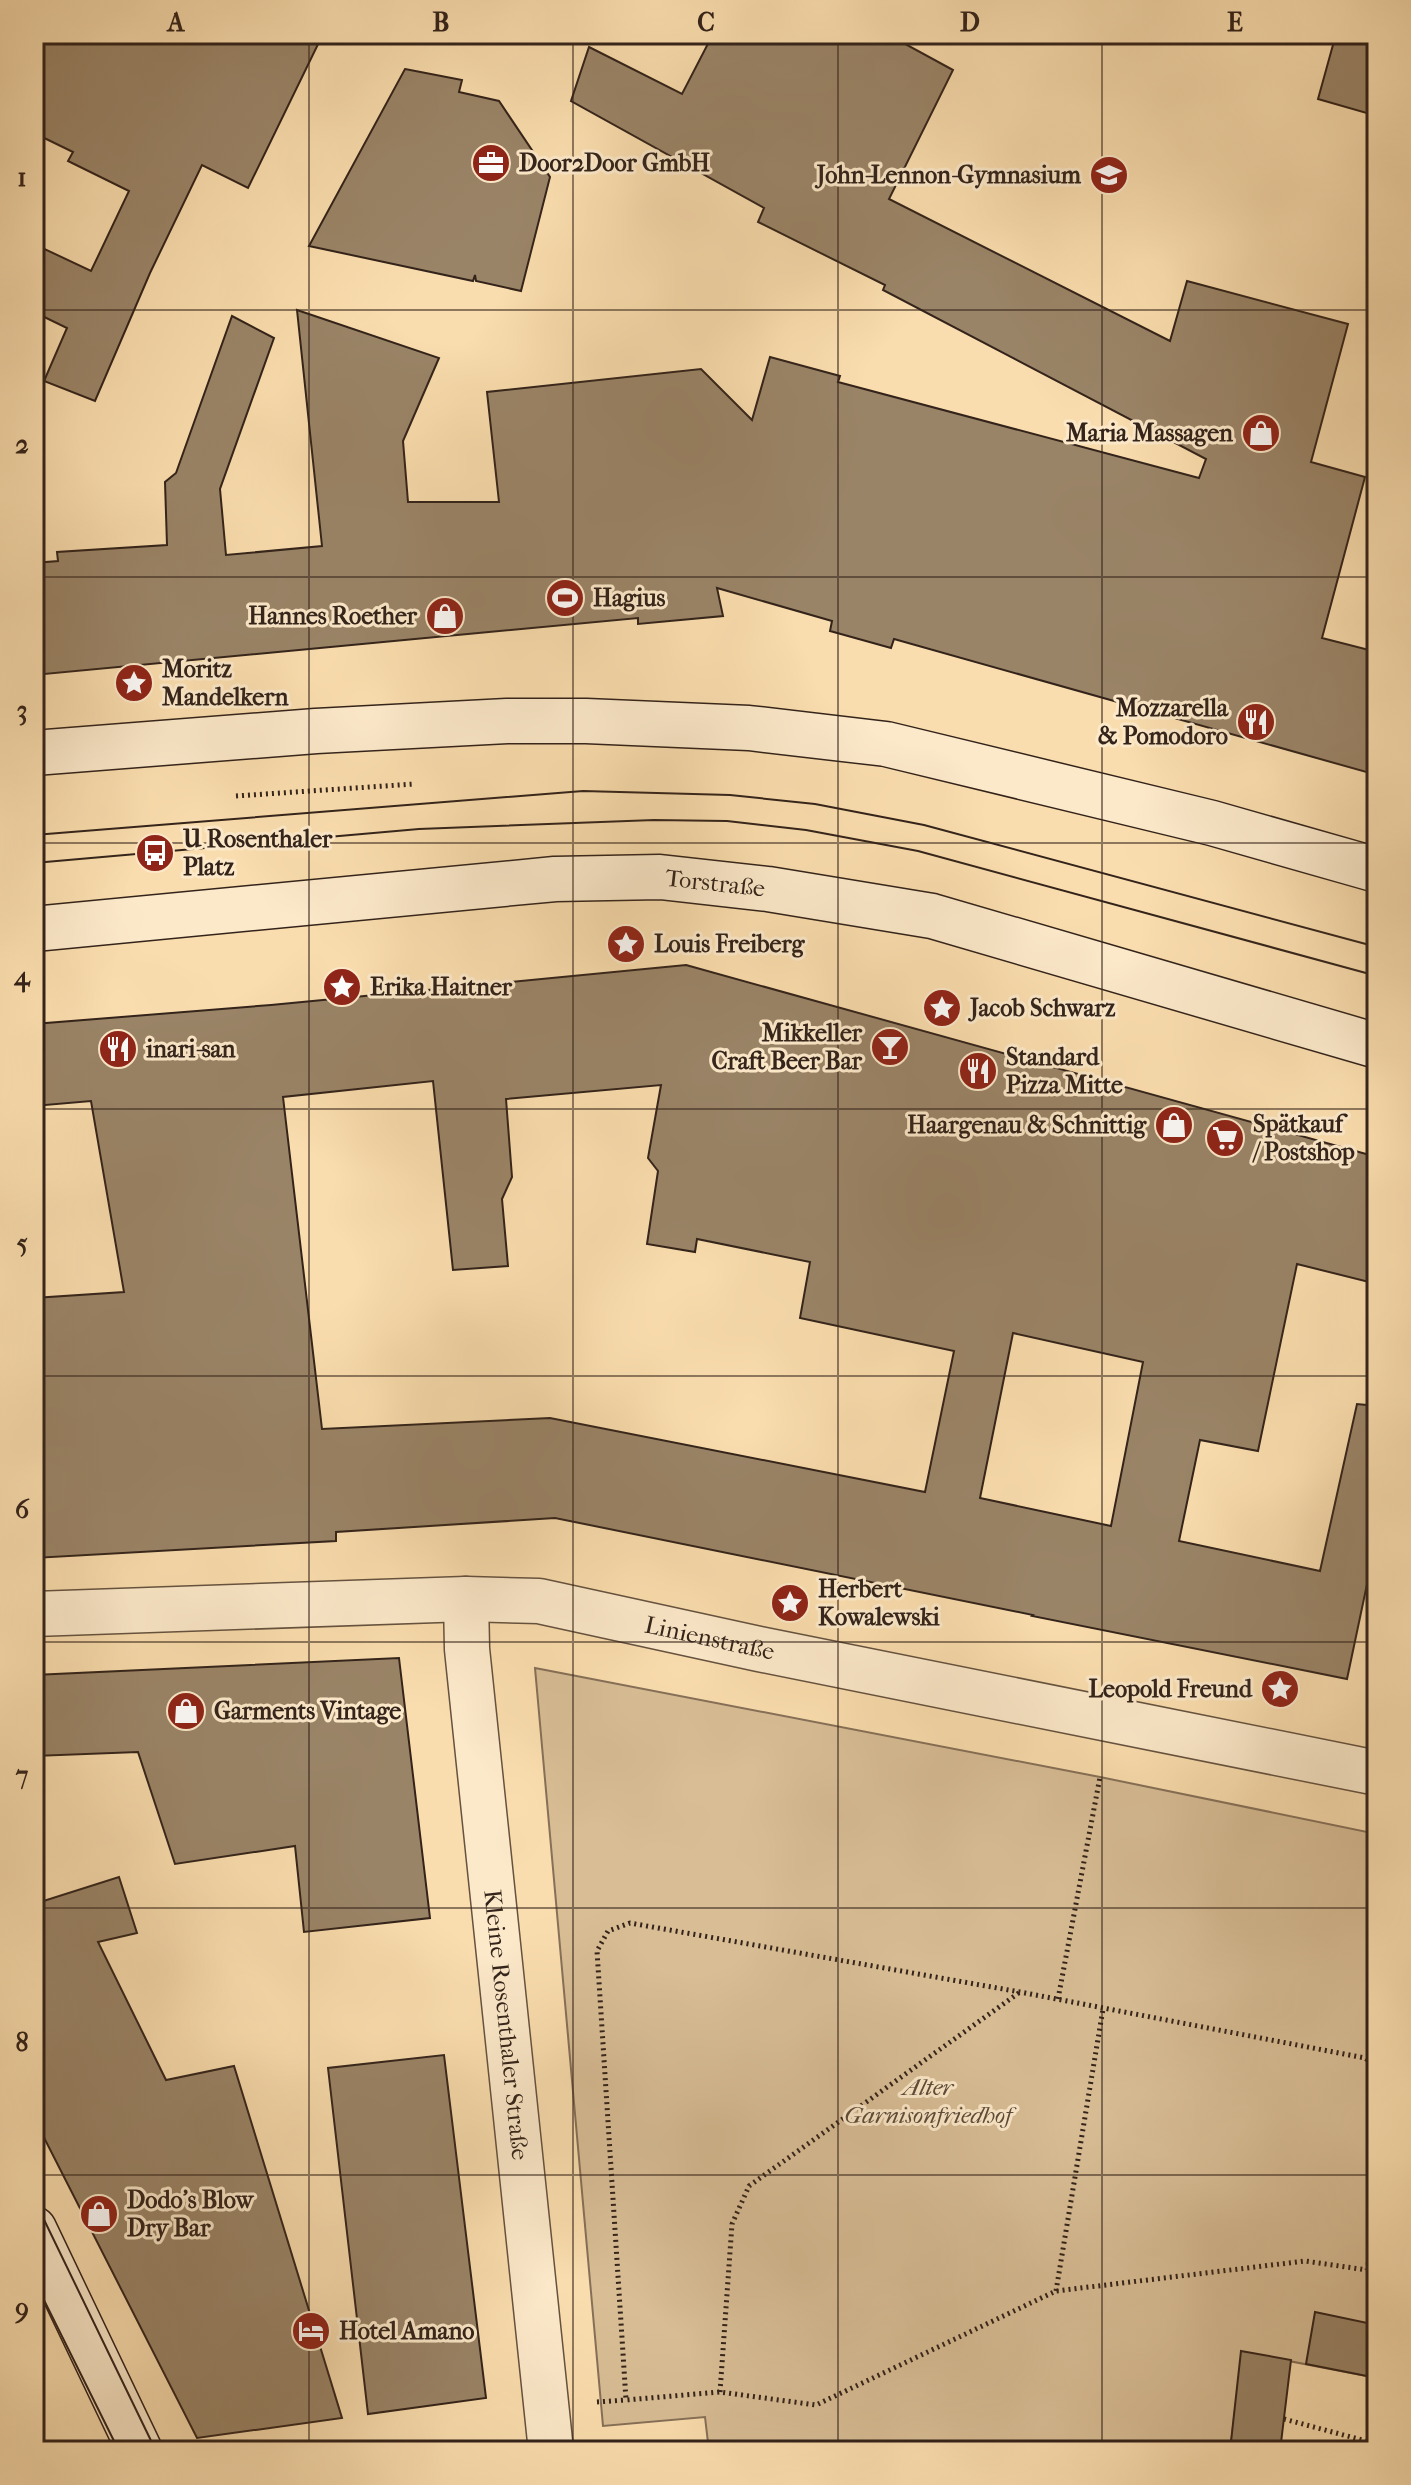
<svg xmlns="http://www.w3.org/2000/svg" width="1411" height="2485" viewBox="0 0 1411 2485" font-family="'IM FELL French Canon',serif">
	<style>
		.green { fill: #d8bd95; stroke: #867058; stroke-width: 2 }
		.building { fill: #9a8467; stroke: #33231a; stroke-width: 2; fill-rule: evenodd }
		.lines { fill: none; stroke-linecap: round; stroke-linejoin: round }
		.street-casing { stroke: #65523f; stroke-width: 47 }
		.secondary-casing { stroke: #33231a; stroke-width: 47 }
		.path { stroke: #33231a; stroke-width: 5; stroke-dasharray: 2 4; stroke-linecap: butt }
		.street { stroke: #fce9ca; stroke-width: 44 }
		.secondary { stroke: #fce9ca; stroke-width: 44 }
		.tram { stroke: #33231a; stroke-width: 2 }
		.grid { fill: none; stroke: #33231a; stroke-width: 2; stroke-opacity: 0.55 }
		.labels { text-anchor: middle; stroke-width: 6; stroke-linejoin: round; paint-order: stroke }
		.poi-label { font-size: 24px; font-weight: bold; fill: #33231a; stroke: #fce9ca; text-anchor: start }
		.street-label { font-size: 24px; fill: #33231a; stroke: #fce9ca }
		.park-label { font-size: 24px; font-style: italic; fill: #5c4a39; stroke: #fce9ca }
		.neatline { fill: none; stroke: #33231a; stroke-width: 3 }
		.grid-label { font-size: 26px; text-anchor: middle; font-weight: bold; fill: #33231a }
	</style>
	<rect width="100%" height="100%" fill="#faddae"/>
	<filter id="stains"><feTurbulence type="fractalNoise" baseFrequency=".0025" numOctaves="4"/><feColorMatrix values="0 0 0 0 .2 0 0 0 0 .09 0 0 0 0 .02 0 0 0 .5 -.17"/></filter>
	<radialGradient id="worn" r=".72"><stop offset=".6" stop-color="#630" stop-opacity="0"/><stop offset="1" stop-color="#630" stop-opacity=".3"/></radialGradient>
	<!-- green -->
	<path class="green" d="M535 1668 1100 1777 1377 1834V2378L1242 2352 1230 2451H709L705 2417 603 2426Z"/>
	<!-- building -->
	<g class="building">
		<path d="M34 34H323L248 188 202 165 150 273 95 401 44 381 67 328 34 312V244L91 271 129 191 68 161 73 152 34 133Z"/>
		<path d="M713 34H887L953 70 889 199 1170 341 1187 281 1348 324 1311 462 1365 477 1322 638 1377 652V775L894 639 891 648 830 631 832 621 717 588 723 616 638 624V618L34 675V563L58 561 57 552 167 545 165 482 176 473 232 316 274 338 220 489 226 555 322 546 297 310 439 358 403 441 408 502H499L487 392 701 369 752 420 770 357 840 376 838 382 1199 478 1206 459 883 290 885 285 758 222 764 208 571 101 589 47 682 94Z"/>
		<path d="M1336 34H1377V116L1318 99Z"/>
		<path d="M405 69 462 80 459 92 499 101 550 177 521 291 476 281 475 275 473 281 309 246Z"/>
		<path d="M686 965 1377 1157V1284L1297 1264 1258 1451 1200 1440 1179 1541 1320 1571 1357 1404 1377 1406V1537L1347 1679 1032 1616 1033 1615 555 1518 336 1532V1541L34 1558V1298L124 1292 91 1101 34 1106V1024L271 1005ZM433 1081 453 1270 508 1266 502 1199 512 1177 506 1099 661 1085 648 1158 658 1171 647 1244 695 1252 697 1239 810 1262 800 1318 954 1351 925 1492 550 1418 322 1429 283 1097ZM1013 1333 1143 1362 1111 1526 980 1498Z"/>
		<path d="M399 1658 430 1918 304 1932 295 1846 175 1864 138 1752 34 1756V1675Z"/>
		<path d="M119 1877 137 1933 98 1942 166 2080 234 2066 342 2418 197 2438 34 2118V1904Z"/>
		<path d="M444 2055 486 2398 368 2414 328 2068Z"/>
		<path d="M1315 2312 1377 2325V2378L1306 2364Z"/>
		<path d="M1241 2351 1291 2360 1280 2451H1230Z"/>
	</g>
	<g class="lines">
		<!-- street casing -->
		<g class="street-casing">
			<g id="street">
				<path id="s1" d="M466 1599 467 1649 551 2451"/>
				<path id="s2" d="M34 1614 466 1599 539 1601 759 1649 1377 1773"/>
			</g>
		</g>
		<!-- secondary casing -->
		<g class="secondary-casing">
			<g id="secondary">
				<path d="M34 753 316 731 507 721H586L749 728 886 744 1212 823 1377 870"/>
				<path id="s3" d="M34 929 555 879 660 877 768 889 932 916 1377 1046"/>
				<path d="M34 2229 140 2451"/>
			</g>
		</g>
		<!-- path -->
		<g class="path">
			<path d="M236 796 414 784"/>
			<path d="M1058 1999 1100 1777"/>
			<path d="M1377 2067 1365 2058 1020 1992 630 1923 608 1931 597 1951 626 2400 720 2392 816 2405 1056 2291 1305 2261 1367 2270 1377 2217"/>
			<path d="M1056 2291 1103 2009"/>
			<path d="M720 2392 732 2224 749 2186 1020 1992"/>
			<path d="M597 2402 626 2400"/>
			<path d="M1284 2419 1377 2444"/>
		</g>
		<!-- street -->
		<use href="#street" class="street"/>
		<!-- secondary -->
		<use href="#secondary" class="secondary"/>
		<!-- tram -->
		<g class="tram">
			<path d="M34 835 583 791 730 795 815 804 924 825 1377 947"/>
			<path d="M34 863 419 829 654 820 727 821 806 830 918 851 1377 976"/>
			<path d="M34 2199 156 2451"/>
			<path d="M34 2280 119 2451"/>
		</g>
	</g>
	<!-- grid -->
	<path class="grid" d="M309 34V2451M573 34V2451M838 34V2451M1102 34V2451M34 310H1377M34 577H1377M34 843H1377M34 1109H1377M34 1376H1377M34 1642H1377M34 1908H1377M34 2175H1377"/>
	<!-- icons -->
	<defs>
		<g id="office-disc" transform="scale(2)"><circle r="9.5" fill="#8f2418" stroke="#fce9ca"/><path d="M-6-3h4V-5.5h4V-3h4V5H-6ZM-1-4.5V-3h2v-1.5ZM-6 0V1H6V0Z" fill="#fff"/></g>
		<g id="school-disc" transform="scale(2)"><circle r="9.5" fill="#8f2418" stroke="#fce9ca"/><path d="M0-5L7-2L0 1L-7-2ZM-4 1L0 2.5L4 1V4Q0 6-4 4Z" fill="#fff"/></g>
		<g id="shop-disc" transform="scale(2)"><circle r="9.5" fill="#8f2418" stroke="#fce9ca"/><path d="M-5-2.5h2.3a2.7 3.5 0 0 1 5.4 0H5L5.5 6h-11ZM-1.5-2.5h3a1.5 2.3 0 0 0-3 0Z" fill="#fff"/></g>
		<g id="stadium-disc" transform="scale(2)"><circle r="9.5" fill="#8f2418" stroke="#fce9ca"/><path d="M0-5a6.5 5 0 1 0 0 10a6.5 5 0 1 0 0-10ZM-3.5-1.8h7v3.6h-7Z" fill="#fff"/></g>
		<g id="sight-disc" transform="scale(2)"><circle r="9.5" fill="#8f2418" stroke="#fce9ca"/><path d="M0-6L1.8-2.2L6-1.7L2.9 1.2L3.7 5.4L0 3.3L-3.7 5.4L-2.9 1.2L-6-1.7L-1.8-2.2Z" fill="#fff"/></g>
		<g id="restaurant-disc" transform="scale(2)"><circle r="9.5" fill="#8f2418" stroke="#fce9ca"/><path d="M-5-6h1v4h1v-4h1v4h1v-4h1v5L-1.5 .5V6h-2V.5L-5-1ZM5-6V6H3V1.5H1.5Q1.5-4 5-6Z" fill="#fff"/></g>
		<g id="bus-disc" transform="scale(2)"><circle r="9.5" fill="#8f2418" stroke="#fce9ca"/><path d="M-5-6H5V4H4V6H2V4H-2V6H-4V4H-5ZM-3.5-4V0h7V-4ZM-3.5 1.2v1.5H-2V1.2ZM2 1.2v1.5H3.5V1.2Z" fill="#fff"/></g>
		<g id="bar-disc" transform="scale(2)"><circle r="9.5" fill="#8f2418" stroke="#fce9ca"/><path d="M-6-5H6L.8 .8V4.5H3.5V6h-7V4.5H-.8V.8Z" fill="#fff"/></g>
		<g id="supermarket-disc" transform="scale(2)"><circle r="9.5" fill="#8f2418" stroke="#fce9ca"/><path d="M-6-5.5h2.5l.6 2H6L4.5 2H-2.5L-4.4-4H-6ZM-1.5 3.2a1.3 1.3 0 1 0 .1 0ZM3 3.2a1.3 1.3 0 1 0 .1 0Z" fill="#fff"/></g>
		<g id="hotel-disc" transform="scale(2)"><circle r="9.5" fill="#8f2418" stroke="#fce9ca"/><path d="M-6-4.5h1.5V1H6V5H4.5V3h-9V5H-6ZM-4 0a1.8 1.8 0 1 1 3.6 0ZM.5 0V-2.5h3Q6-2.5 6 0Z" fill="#fff"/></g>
	</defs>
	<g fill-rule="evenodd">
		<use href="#office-disc" x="491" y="163"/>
		<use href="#school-disc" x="1109" y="175"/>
		<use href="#shop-disc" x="1261" y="433"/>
		<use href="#stadium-disc" x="565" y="598"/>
		<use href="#shop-disc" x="445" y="616"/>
		<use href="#sight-disc" x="134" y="683"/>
		<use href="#restaurant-disc" x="1256" y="722"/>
		<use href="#bus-disc" x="155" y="853"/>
		<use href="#sight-disc" x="626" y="944"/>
		<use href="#sight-disc" x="342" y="987"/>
		<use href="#sight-disc" x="942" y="1008"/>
		<use href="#bar-disc" x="890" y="1047"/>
		<use href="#restaurant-disc" x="118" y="1049"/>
		<use href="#restaurant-disc" x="978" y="1071"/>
		<use href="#shop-disc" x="1174" y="1125"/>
		<use href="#supermarket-disc" x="1225" y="1138"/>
		<use href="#sight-disc" x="790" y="1603"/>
		<use href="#sight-disc" x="1280" y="1689"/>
		<use href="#shop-disc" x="186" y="1711"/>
		<use href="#shop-disc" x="99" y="2214"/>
		<use href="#hotel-disc" x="311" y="2331"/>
	</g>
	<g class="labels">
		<!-- poi labels -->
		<g class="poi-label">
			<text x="519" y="171">Door2Door GmbH</text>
			<text x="1081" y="183" text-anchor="end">John-Lennon-Gymnasium</text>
			<text x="1233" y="441" text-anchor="end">Maria Massagen</text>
			<text x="593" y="606">Hagius</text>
			<text x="417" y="624" text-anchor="end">Hannes Roether</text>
			<text x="162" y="677">Moritz<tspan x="162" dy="28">Mandelkern</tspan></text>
			<text x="1228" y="716" text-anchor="end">Mozzarella<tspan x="1228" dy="28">&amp; Pomodoro</tspan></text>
			<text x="183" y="847">U Rosenthaler<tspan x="183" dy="28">Platz</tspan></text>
			<text x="654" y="952">Louis Freiberg</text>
			<text x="370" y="995">Erika Haitner</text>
			<text x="970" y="1016">Jacob Schwarz</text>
			<text x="862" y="1041" text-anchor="end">Mikkeller<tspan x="862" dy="28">Craft Beer Bar</tspan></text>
			<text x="146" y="1057">inari-san</text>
			<text x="1006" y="1065">Standard<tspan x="1006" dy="28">Pizza Mitte</tspan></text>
			<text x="1253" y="1132">Spätkauf<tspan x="1253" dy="28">/ Postshop</tspan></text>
			<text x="1146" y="1133" text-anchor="end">Haargenau &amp; Schnittig</text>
			<text x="818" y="1597">Herbert<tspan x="818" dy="28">Kowalewski</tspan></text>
			<text x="1252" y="1697" text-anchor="end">Leopold Freund</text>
			<text x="214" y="1719">Garments Vintage</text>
			<text x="127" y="2208">Dodo's Blow<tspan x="127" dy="28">Dry Bar</tspan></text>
			<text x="339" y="2339">Hotel Amano</text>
		</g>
		<!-- street labels -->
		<g class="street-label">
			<text dy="8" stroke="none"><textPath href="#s3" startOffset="684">Torstraße</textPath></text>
			<text dy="8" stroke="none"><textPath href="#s2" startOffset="680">Linienstraße</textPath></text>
			<text dy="8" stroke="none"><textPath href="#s1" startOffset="428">Kleine Rosenthaler Straße</textPath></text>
		</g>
		<!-- park labels -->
		<g class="park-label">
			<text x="928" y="2095">Alter<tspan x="928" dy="28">Garnisonfriedhof</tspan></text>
		</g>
	</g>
	<!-- margin -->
	<rect width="1411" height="2485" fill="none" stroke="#faddae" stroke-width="88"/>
	<rect x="44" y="44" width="1323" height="2397" class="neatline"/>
	<g class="grid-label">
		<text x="176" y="31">A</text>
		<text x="441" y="31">B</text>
		<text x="706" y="31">C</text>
		<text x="970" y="31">D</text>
		<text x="1235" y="31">E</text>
		<text x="22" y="186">1</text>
		<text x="22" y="453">2</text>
		<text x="22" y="719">3</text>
		<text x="22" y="985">4</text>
		<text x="22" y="1252">5</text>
		<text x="22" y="1518">6</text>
		<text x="22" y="1784">7</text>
		<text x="22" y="2051">8</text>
		<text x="22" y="2317">9</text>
	</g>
	<rect width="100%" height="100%" filter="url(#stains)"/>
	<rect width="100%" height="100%" fill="url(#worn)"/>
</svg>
